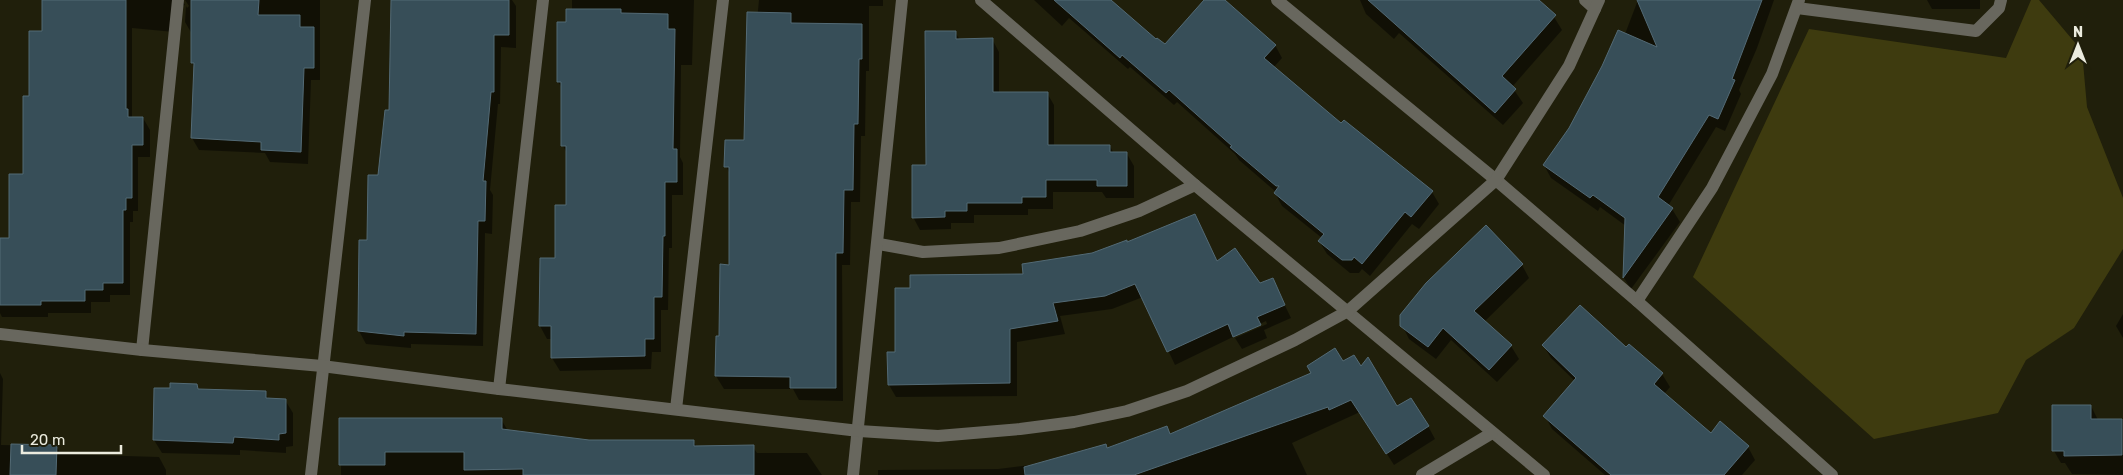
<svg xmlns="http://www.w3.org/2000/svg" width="2123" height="475" viewBox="0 0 2123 475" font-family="Rubik,sans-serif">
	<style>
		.green { fill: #3e3b0f }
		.shadow { fill: #0007 }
		.building { fill: #374e58; stroke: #536a75 }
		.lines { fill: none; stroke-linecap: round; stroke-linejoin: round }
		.minor { stroke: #68675e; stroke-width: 12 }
		.tertiary { stroke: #68675e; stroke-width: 12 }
	</style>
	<rect width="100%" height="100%" fill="#201f0b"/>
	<!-- green -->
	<path class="green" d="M2031 0H2039L2082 51 2087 107 2123 198V249L2074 328 2026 360 1998 413 1874 439 1693 277 1809 29 2006 58Z"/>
	<!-- shadow -->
	<g class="shadow">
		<path d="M44 0H182L185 5 178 7 174 32 132 28V118H143L150 130V157H138V211H133V222H130V295H110V302H91V313H48V317H2L0 313V239H11L24 175 31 97 44 33Z"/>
		<path d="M185 0H320V80H311L308 164 270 162 265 153 199 150 192 138 195 68 192 63V34L185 22 186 6 187 8 189 6Z"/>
		<path d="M392 0H512L516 6V48L501 47 500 104H498L490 190 493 195 492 234 485 233 483 346 411 344V348L366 344 359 331 368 241 391 112Z"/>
		<path d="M572 0H694L692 65H681L680 157 683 163V195H672V248H669L668 310H661V352H652L651 369 560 371 552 358V339H547L540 326 568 206V155L563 146V89L558 82V24H567L572 10Z"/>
		<path d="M759 0H883V6H869V71H866L865 136H861L860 202H851L850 265H842L843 401 799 400 793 389H724L716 376 730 266V174L726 166 745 141Z"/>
		<path d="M1034 0H1109L1156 41 1165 46 1215 0H1223L1275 45 1282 58 1273 68 1342 124 1432 192 1439 204 1419 229 1412 224 1370 276 1362 269 1359 273H1350L1327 254 1319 241 1322 238 1282 206 1275 193 1276 192 1239 160 1235 154 1177 102 1174 105 1130 67 1128 69 1069 18 1062 26Z"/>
		<path d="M1360 0H1535L1554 17 1562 30 1512 87 1523 103 1503 125 1399 33 1394 39 1366 14Z"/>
		<path d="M1638 0H1774L1757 48 1739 90 1741 94 1725 131 1716 127 1668 206 1672 209 1680 222 1631 289 1624 278 1626 226 1600 207 1598 211 1551 178 1544 165 1570 128 1625 34Z"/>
		<path d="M1927 0H1980V9H1932Z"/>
		<path d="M955 32 960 40 992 39 999 52V94L1047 93 1054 105V146H1110L1114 154H1127L1134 166V198H1106L1102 192H1053V209H1028V215H974V223H951V229L920 230 913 217 928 167Z"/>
		<path d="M1486 227 1522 265 1529 278 1484 322 1511 346 1519 359 1497 382 1451 340 1436 359 1409 339 1402 325Z"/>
		<path d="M1127 241 1128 244 1217 262 1260 285 1272 279 1291 318 1264 330 1267 338 1242 349 1235 338 1267 324 1266 321 1175 365 1143 297 1112 309 1060 316 1065 334 1017 342V396L896 397 889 385 911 289 1024 275 1093 254Z"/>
		<path d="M2123 314V338L2116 326Z"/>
		<path d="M1543 345 1626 349 1629 345 1662 374 1670 387 1664 394 1711 434 1748 447 1755 460 1742 475H1605L1552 429 1545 416 1575 381 1551 358Z"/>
		<path d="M1343 362 1360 368 1397 408 1428 426 1435 439 1394 465 1360 412 1292 443 1307 475H878V470L998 469 1071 460 1166 428 1171 435Z"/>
		<path d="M0 373 3 379 1 445 56 446 61 454 159 457 166 470V475H0Z"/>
		<path d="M196 385 199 391 265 392 269 400H285L293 413V446L286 447V453L240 450V455L162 453 154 440 155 389H171Z"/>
		<path d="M2091 406 2098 420H2123V475L2072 474 2065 463H2061L2054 451Z"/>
		<path d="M501 419 508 431 589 441H693L697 447H753L757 453H807L822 475H341V420Z"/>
	</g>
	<!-- building -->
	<g class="building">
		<path d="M42 0H126V109H128V117H143V145H132V198H126V210H123V283H103V290H85V301H41V305H0V238H9V174H23V96H29V31H42Z"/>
		<path d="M191 0H259L258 15H300V27H314V68H304L301 152 261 150V142L191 138 194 63H191Z"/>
		<path d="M391 0H509V35H494V92H491L483 181H486L485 221H478L476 334 404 332V336L358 331 359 240H367L368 175H378L385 110H389Z"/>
		<path d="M1054 0H1111L1156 39 1157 38 1165 44 1204 0H1225L1276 45 1264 58 1341 123 1344 120 1433 191 1411 217 1405 212 1362 264 1354 257 1352 260H1342L1318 241 1324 234 1274 193 1279 186H1276L1230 147 1232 146 1169 90 1166 93 1122 55 1120 58Z"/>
		<path d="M1368 0H1539L1556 15 1502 76 1516 89 1495 113Z"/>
		<path d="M1637 0H1762L1732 79 1735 80 1718 119 1709 115 1658 197 1673 208 1623 278 1625 218 1593 195 1590 198 1543 165 1569 128 1602 66 1618 30 1657 47Z"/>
		<path d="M566 9H621V13L668 14V29H675L673 149H677V182H665V236H663L662 297H654V339H645V356L551 358V326H539L540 258H555V205H566V146H561V82H557V22H566Z"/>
		<path d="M747 12 791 13V23L862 24V59H859L858 124H854L853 190H844L843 253H836V388H790V377L715 376 716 336H719L720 264 729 265V167H724L725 140H744Z"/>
		<path d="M925 31H956V39L993 38V92H1048V145H1110V152H1127V186H1097V180H1046V197H1022V203H967V211H945V217L912 218V165H926Z"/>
		<path d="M1195 214 1217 261 1235 248 1260 283 1273 278 1285 305 1257 317 1261 325 1233 337 1228 324 1167 352 1135 284 1105 296 1053 303 1058 321 1010 329V383L888 385 887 352H895V288H910V275L1023 274 1022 264 1092 253 1127 240V242Z"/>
		<path d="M1486 225 1523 264 1474 311 1512 345 1489 370 1443 328 1428 347 1400 326V315L1426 283Z"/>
		<path d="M1580 305 1626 347 1629 344 1663 373 1654 384 1711 433 1720 421 1749 446 1724 475H1611L1543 416 1576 378 1542 345Z"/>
		<path d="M1335 348 1343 361 1354 355 1361 366 1368 357 1397 406 1411 398 1429 426 1386 454 1351 400 1329 410 1328 407 1134 475H1025L1024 467 1106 444 1107 448 1167 426 1170 434 1311 373 1307 366Z"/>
		<path d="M170 383 197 384 198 389 266 391V398L286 399V433L279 434V440L234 437 233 443 153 440 154 388H170Z"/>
		<path d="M2052 405H2091V419H2122V455L2064 456V451H2052Z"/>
		<path d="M339 418H502V429L589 440H694V446L754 445V475H523V469L464 470V452H385V465H339Z"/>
		<path d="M11 444 57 445 56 475H10Z"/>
	</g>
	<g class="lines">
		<!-- minor -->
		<g class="minor">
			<path d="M981 0 1195 185 1544 475"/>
			<path d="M1585 0 1595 9"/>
			<path d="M1797 8 1976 31 1999 8 2001 0"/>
			<path d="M879 244 923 252 999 248 1080 231 1139 211 1195 185"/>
			<path d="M1637 301 1712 188 1772 74 1799 0"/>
			<path d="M142 350 178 0"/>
			<path d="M499 389 543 0"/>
			<path d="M676 409 723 0"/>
			<path d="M311 475 365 0"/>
			<path d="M853 475 902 0"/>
			<path d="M1422 475 1492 433"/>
		</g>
		<!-- tertiary -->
		<g class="tertiary">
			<path d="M1277 0 1496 180 1637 301 1832 475"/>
			<path d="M0 334 142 350 322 366 499 389 859 431 938 436 1020 429 1074 422 1127 411 1187 391 1295 340 1348 311 1496 180 1569 66 1599 0"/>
		</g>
	</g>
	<!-- north arrow -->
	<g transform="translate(2078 45)" stroke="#201f0b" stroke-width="4" paint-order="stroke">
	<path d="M0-4L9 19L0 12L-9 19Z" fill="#ebebde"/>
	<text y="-8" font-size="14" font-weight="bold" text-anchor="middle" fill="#ebebde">N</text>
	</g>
	<!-- scale -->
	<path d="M22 445v8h99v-8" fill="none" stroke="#ebebde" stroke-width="2.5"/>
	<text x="30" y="445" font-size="15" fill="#ebebde" stroke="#201f0b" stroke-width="4" paint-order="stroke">20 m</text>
</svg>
